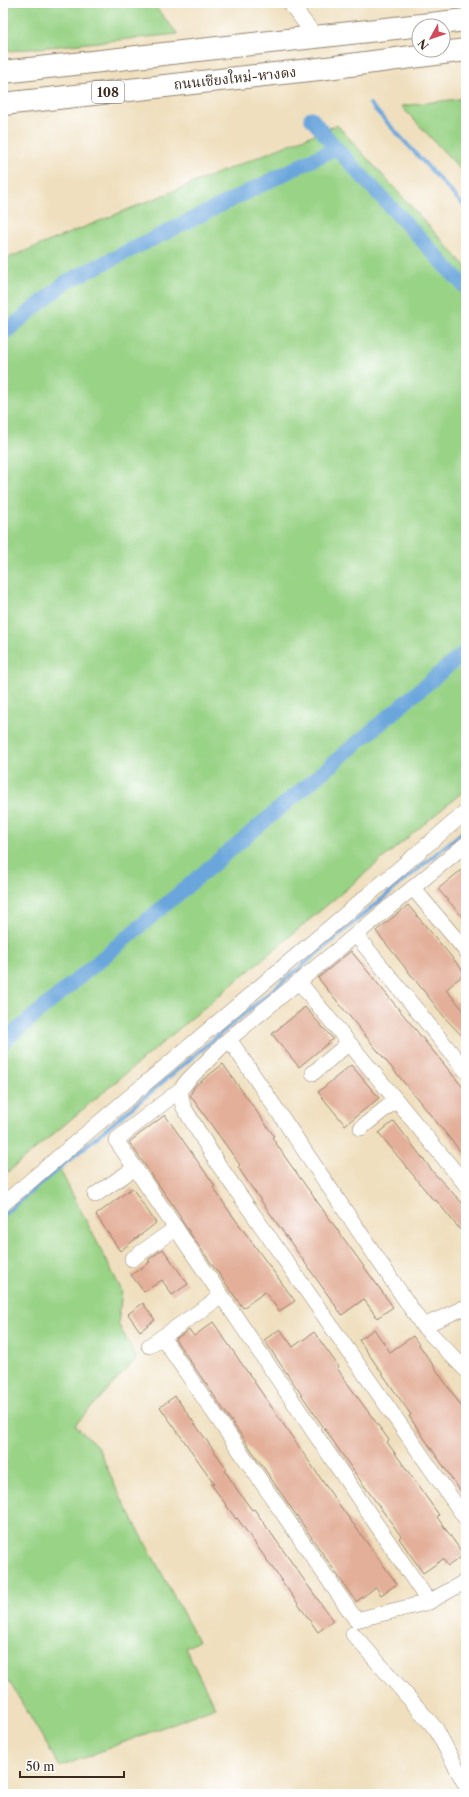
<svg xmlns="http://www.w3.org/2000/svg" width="469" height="1797" viewBox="0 0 469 1797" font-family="'Libre Caslon Text','Noto Serif Thai',serif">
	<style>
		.green { fill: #99d386; stroke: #6a7e52 }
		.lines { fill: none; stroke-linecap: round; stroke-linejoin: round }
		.stream { stroke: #6ba6dc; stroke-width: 4 }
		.canal { stroke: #6ba6dc; stroke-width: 15 }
		.building { fill: #e3af99 }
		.minor-casing { stroke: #95846e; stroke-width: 16 }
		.primary-casing { stroke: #95846e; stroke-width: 24 }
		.minor { stroke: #fff; stroke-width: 15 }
		.primary { stroke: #fff; stroke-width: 22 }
		.labels { text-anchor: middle; stroke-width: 3; stroke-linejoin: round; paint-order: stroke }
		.shield { fill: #fff; stroke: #766a62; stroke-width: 1 }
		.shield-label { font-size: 13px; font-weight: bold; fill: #3b2a1e }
		.street-label { font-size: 14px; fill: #3b2a1e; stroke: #fff }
	</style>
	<rect width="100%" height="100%" fill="#fff"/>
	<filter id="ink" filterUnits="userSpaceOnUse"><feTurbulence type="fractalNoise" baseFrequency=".025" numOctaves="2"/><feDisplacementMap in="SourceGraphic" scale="8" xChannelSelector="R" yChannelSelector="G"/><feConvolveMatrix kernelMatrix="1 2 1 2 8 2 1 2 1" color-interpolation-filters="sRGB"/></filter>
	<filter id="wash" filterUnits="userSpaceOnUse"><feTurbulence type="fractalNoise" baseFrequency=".012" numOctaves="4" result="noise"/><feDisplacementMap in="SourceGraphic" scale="16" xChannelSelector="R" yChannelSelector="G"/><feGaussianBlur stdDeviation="0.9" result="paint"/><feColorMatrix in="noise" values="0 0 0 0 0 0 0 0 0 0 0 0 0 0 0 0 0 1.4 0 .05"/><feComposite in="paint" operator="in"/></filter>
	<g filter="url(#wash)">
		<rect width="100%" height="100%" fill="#efdfbe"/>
		<!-- green -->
		<g class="green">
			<path d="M3 3H152L178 34 9 51 3 30Z"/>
			<path d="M466 98V175L401 106Z"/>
			<path d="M337 125 466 267V789L3 1176V260Z"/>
			<path d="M59 1168 122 1291 118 1324 137 1358 75 1425 98 1447 116 1488 198 1641 185 1648 215 1707 60 1767 10 1683 3 1678V1216Z"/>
		</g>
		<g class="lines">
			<!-- stream -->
			<g class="stream">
				<path d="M279 3 284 7"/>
				<path d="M370 104 466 208"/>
				<path d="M3 1215 466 829"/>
			</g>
			<!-- canal -->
			<g class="canal">
				<path d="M311 118 336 148 466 288"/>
				<path d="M3 334 66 282 336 148"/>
				<path d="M3 1042 466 651"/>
			</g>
		</g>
		<g id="blocks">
			<!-- building -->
			<g class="building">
				<path d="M466 866V921L438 889Z"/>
				<path d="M408 905 465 973 446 990 466 1013V1040L446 1019 376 931Z"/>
				<path d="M351 951 466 1091V1158L318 978Z"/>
				<path d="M305 1007 333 1039 299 1067 272 1034Z"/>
				<path d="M223 1064 274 1136 272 1137 285 1157 393 1307 377 1318 364 1299 342 1315 250 1185 238 1167 240 1165 190 1095 195 1086Z"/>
				<path d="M351 1065 379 1098 345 1125 318 1092Z"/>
				<path d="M165 1115 215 1186 213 1187 227 1208 295 1301 279 1311 265 1292 243 1308 194 1239 180 1218 181 1217 129 1142Z"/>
				<path d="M394 1121 434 1173 466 1207V1237L436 1200 434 1201 379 1133Z"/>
				<path d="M132 1188 156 1223 120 1251 96 1215Z"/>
				<path d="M163 1249 188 1284 172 1295 162 1280 144 1292 131 1275 150 1262 148 1260Z"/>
				<path d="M143 1303 155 1320 140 1331 128 1314Z"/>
				<path d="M213 1322 330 1492 397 1584 381 1595 376 1587 356 1602 175 1339 189 1330 194 1336Z"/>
				<path d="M280 1329 293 1347 314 1332 339 1367 337 1368 350 1387 389 1440 387 1442 439 1515 437 1517 464 1555 448 1566 443 1559 423 1573 399 1538 401 1536 357 1476 264 1340Z"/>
				<path d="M374 1329 390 1352 413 1336 464 1410 462 1412 466 1418V1499L409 1416 411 1415 359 1340Z"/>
				<path d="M175 1396 227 1469 225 1471 238 1491 252 1510 254 1509 333 1621 318 1632 237 1518 236 1519 224 1502 211 1484 214 1483 160 1407Z"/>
			</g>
		</g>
	</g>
	<g filter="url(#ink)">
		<use href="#blocks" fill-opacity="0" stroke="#95846e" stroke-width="1"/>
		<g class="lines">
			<!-- minor casing -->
			<g class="minor-casing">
				<g id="minor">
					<path d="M290 3 315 36"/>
					<path d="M466 844 229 1039 188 1080 181 1089V1096L183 1106 218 1164 466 1519"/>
					<path d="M413 888 466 951"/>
					<path d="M356 935 466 1071"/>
					<path d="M299 982 466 1185"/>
					<path d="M229 1039 423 1326 466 1370"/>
					<path d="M313 1073 349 1043"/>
					<path d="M181 1089 116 1140 429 1602 466 1581"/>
					<path d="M361 1128 396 1100"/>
					<path d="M95 1195 135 1168"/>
					<path d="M3 1204 466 812"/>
					<path d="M132 1259 176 1228"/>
					<path d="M423 1326 466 1307"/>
					<path d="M162 1337 356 1620 429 1602"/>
					<path d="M149 1346 222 1296"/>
					<path d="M353 1634 436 1729 466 1786"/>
				</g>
			</g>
			<!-- primary casing -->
			<g class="primary-casing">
				<g id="primary">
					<path d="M3 72 466 20"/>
					<path d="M3 104 319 69 466 50"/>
				</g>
			</g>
			<!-- minor -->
			<use href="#minor" class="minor"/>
			<!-- primary -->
			<use href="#primary" class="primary"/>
		</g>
	</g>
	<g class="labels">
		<!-- shield labels -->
		<rect class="shield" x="92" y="81" width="32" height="22" rx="3"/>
		<g class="shield-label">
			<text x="108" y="97">108</text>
		</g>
		<!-- street labels -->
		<g class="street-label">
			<text transform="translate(235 78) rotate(-6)" y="5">ถนนเชียงใหม่-หางดง</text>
		</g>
	</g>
	<!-- margin -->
	<rect width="469" height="1797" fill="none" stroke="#fff" stroke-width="16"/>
	<!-- north arrow -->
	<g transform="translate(431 38) rotate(230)"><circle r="19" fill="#ffffff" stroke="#b1aaa5"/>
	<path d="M0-3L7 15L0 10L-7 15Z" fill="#d1495b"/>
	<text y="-6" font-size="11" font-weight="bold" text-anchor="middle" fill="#3b2a1e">N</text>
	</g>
	<!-- scale -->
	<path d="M20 1771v6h104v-6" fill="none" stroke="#3b2a1e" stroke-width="2"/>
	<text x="26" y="1771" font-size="12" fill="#3b2a1e" stroke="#ffffff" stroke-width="3" paint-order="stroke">50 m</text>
</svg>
